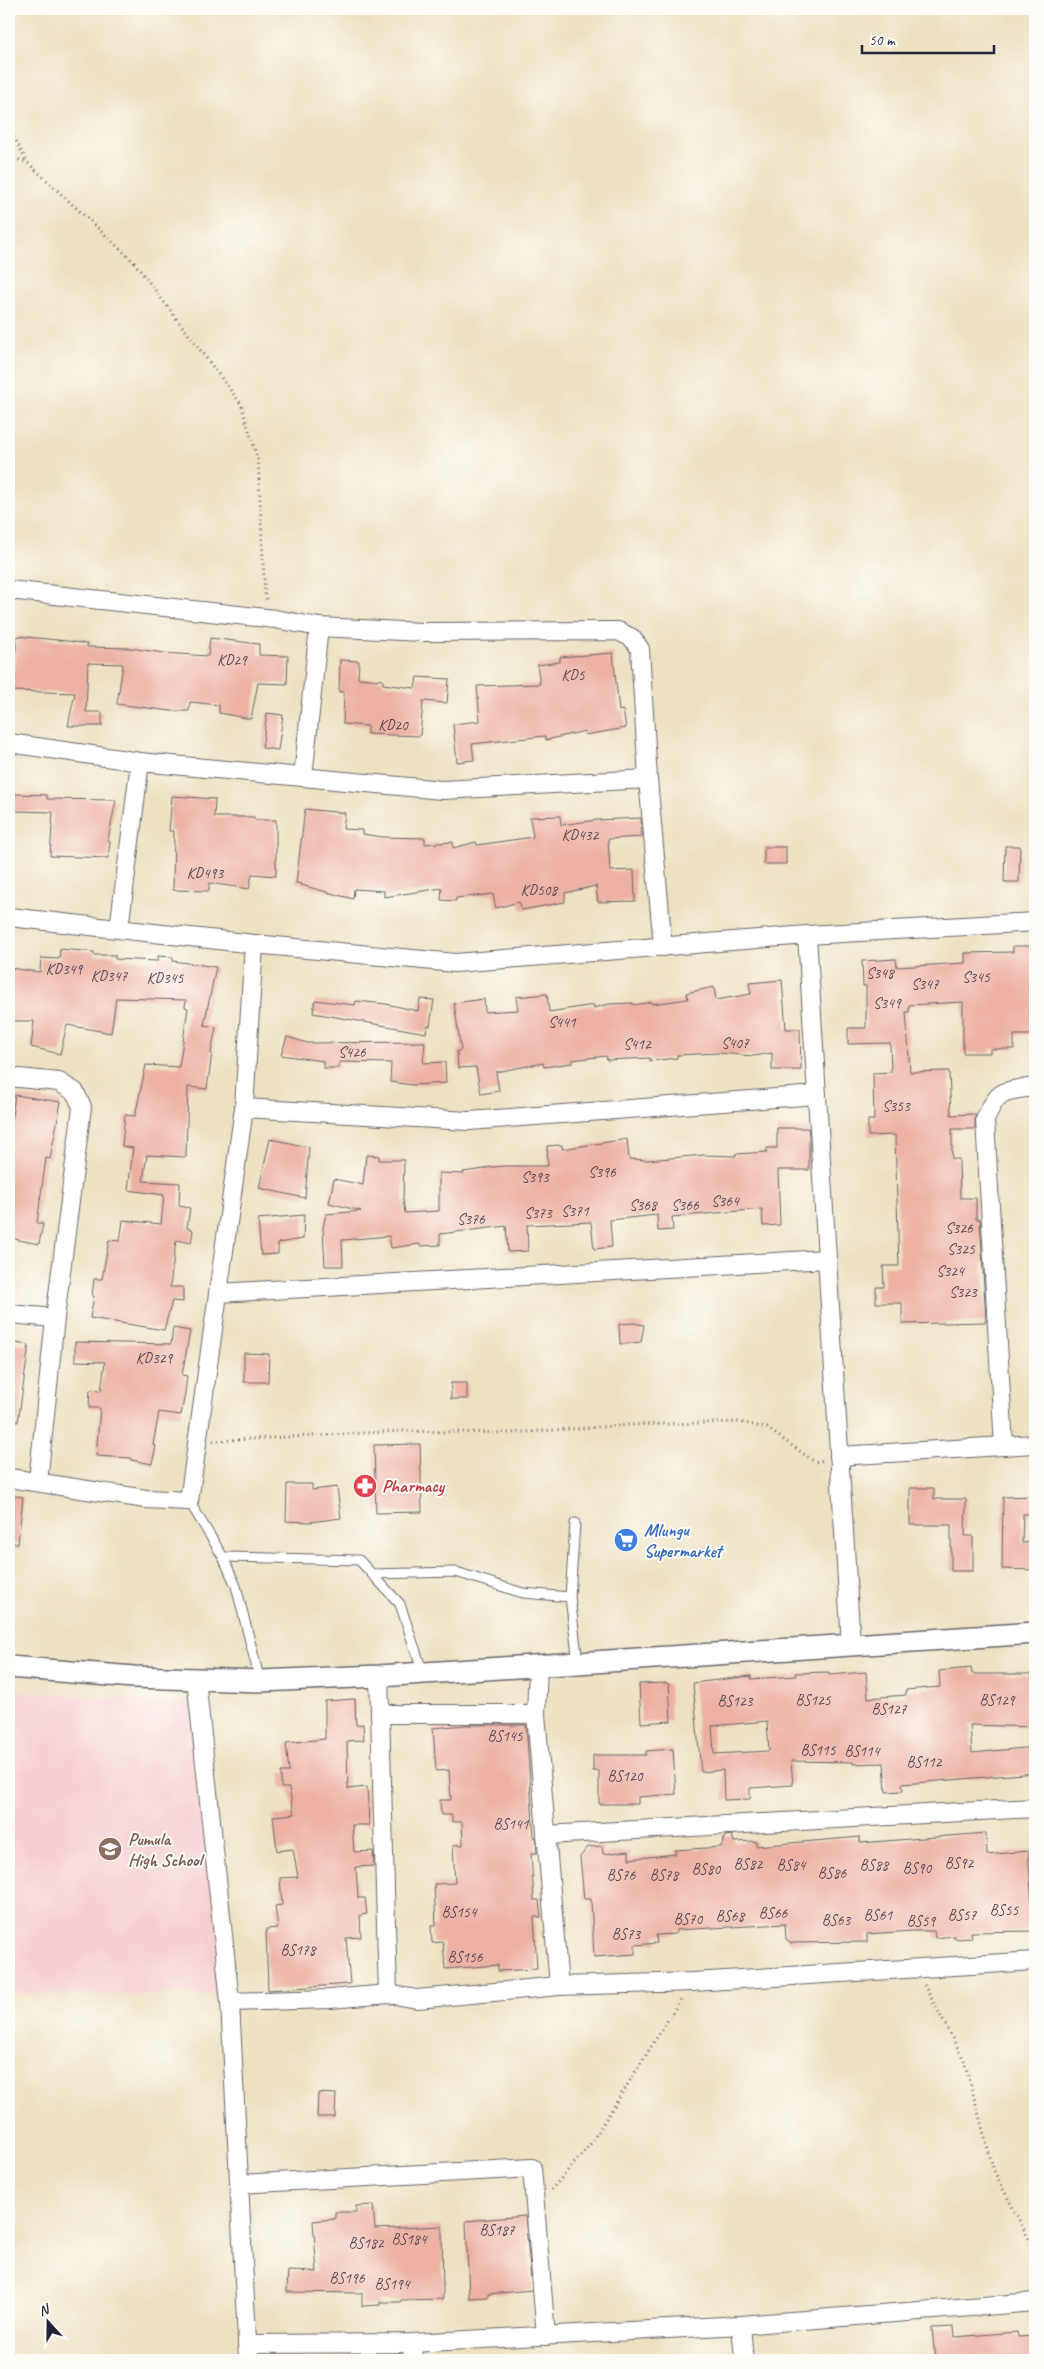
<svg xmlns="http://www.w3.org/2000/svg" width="1044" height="2369" viewBox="0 0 1044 2369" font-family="Caveat,sans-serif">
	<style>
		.built { fill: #f7cfd2 }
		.building { fill: #edb1a3; fill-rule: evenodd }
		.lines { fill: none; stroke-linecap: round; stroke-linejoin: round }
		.service-casing { stroke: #69656a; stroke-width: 11 }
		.minor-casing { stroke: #69656a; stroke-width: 20 }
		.tertiary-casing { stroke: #69656a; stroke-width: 24 }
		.path { stroke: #69656a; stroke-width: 3; stroke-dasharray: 1 4; stroke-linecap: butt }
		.service { stroke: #fff; stroke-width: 9 }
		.minor { stroke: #fff; stroke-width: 18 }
		.tertiary { stroke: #fff; stroke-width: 21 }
		.labels { text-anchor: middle; stroke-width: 4; stroke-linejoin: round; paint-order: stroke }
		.number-label { font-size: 15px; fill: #554655 }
		.health-label { font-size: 18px; font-weight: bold; fill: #be3a42; stroke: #fdfcf7; text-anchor: start }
		.shop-label { font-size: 18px; font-weight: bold; fill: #366cbe; stroke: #fdfcf7; text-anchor: start }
		.education-label { font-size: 18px; font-weight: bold; fill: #785e54; stroke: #fdfcf7; text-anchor: start }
	</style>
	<rect width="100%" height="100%" fill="#fdfcf7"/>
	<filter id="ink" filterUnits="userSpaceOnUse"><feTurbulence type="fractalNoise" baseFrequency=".02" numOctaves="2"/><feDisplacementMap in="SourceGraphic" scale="10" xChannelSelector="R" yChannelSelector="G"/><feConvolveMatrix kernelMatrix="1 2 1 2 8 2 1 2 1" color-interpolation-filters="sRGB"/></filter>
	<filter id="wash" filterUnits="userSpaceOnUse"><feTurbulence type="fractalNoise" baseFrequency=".0096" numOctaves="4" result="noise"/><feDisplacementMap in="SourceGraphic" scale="20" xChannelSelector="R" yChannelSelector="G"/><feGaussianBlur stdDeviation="1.12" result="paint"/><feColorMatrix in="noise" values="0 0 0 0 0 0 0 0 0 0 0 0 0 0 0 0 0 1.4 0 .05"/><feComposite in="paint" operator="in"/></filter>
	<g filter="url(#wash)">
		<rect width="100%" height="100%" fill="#ede1c1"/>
		<!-- built -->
		<path class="built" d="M9 1691 200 1704 224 1995 9 1994Z"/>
		<g id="blocks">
			<!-- building -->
			<g class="building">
				<path d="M17 636 67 641 87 644V647L130 648 164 653 208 656 210 638 259 644V655L288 656 287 684 258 683 251 719 219 713V705L190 702 189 711H171L117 704 123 664 88 663 86 712H102V726H68L75 693 13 691 12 670H14Z"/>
				<path d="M613 653 619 711 623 710 626 728 585 735V731L546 740 545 736 472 744 474 760 457 762 453 724 480 721 477 686 540 684 537 665 560 662V657Z"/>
				<path d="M340 660 359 661 358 678 383 680V684L415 688 417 677 449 679 447 703 423 701 420 736 367 734 368 726 343 724 344 692H339Z"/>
				<path d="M267 713 283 715 278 750 262 748Z"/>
				<path d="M14 794 47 795V799L116 800 108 840 110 841 108 858 50 856 53 812 13 811Z"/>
				<path d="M172 796 215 799 214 817H254L255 820H276V876L252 874 249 889 209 883V891L173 890 174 831H169Z"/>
				<path d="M305 809 345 813 343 829 362 830V834L383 837 425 838V844L453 842V848L476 842 477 845 533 837 530 817 560 816 561 825 597 820 641 818 642 837 608 839 610 871 634 870 635 901 598 902 596 886 565 893V902L522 910 519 902 496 908 493 894 456 898V901L441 900 442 888 384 897V891L354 889 353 899 301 885 302 884 296 883Z"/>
				<path d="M1005 846H1020L1019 882H1004Z"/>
				<rect x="764" y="847" width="22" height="17"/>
				<path d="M1013 946H1031V952H1035V1035H1014V1049H990V1053H963V1002L909 1005V1012H906L910 1072 949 1071 951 1115 975 1114V1129H952V1159H959L960 1198H976V1219H980L986 1322 902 1324V1303H876V1287H884L883 1266H899L895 1135 868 1136V1120H874L873 1073 891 1072 890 1043 848 1044V1028H866V986H863L862 961 896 959 897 967 965 963V953L1013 952Z"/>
				<path d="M60 949 94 952V955H115V959L158 961V956L173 957V961L216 967 204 1025 216 1027 211 1053H212L207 1089 188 1087 186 1157 147 1155 143 1181 180 1183 179 1206 190 1208 187 1228 193 1230 191 1243 176 1240 170 1287H183V1302L172 1301 164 1330 90 1318 94 1296H92L94 1279H102L109 1240 120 1241 123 1220 161 1224 164 1195 128 1190 133 1148 122 1146 125 1115 135 1116 146 1065 179 1067 188 1008 185 1007 186 1000 116 998 111 1033 67 1025 60 1054 31 1047 34 1021H9V968L40 972 41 958 59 959Z"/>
				<path d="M782 980 786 1029H800L801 1070H772V1053L754 1056 718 1053 677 1055V1058L650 1061V1058L607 1060 606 1056 572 1060V1063L544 1067 543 1063 496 1072 499 1091 481 1094 476 1067 458 1068 457 1051 461 1050 454 1003 484 999 485 1012 518 1010 516 997 547 994 549 1012 594 1005V1008L609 1004 633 1003V1005L652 1002V1004L688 999 686 993 714 987 716 1000 751 994 749 983Z"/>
				<path d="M420 999 434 1000 430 1026H427L426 1033 313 1013 315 1000 355 1005 356 1001 386 1004 418 1011Z"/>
				<path d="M287 1037 308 1043 425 1042 423 1063 445 1062 446 1083 412 1085 390 1082 391 1063 339 1062V1068H323V1061L281 1055Z"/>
				<path d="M15 1095 61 1102 50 1159 46 1158 37 1223 43 1224 39 1244 9 1238V1136Z"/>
				<path d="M777 1128H808L809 1135V1170H778L780 1225 763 1226 762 1209 672 1217 673 1230 658 1231 657 1215 610 1220 612 1247 594 1249 591 1222 527 1225 528 1251 508 1252 506 1226 440 1234V1245L420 1246V1244L391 1248 389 1236 342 1240 343 1266H325L323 1228 326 1214 361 1211 329 1203 334 1179 363 1185 366 1155 379 1156V1160H404L403 1199 405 1213 439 1211V1173L464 1174 463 1172 485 1169V1168L503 1166H548L547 1146 562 1145V1149L627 1139 629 1159 647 1160 704 1155 736 1156 735 1154 767 1152V1148H777Z"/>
				<path d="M270 1139 309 1147 305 1198 259 1188Z"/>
				<path d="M304 1215 303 1239 278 1243V1254L261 1255 258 1219Z"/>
				<path d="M634 1323 644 1325 641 1342 620 1344 619 1324Z"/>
				<path d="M173 1328 190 1331 182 1375 187 1376 185 1393 181 1415 159 1412 153 1445 156 1446 152 1464 131 1460V1458L96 1456 100 1408H89L90 1390 101 1391 105 1362 75 1361V1342L171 1344Z"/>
				<path d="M9 1342 29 1345 18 1422 9 1421Z"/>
				<path d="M244 1353 269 1354 268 1382H244Z"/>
				<rect x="451" y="1383" width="16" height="16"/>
				<path d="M420 1444 422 1512 376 1513 374 1445Z"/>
				<path d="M287 1484H312V1490L337 1487 341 1518 310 1522 286 1521Z"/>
				<path d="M910 1488H934V1499H966L965 1536H973V1571H951V1525H910Z"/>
				<path d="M9 1495 23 1497 18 1544 9 1543Z"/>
				<path d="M1035 1496V1514H1023L1022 1543 1035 1542V1570L1002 1569 1003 1497Z"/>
				<path d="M971 1668 972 1674H1035V1727L970 1725 972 1753 1035 1747V1773L902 1784 903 1791 886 1792 884 1763 853 1764V1762L791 1761 793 1785 750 1788V1799L724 1800 723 1770 701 1772 693 1683 751 1676V1679L796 1676 795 1673 829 1672V1675L866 1672 868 1698 906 1695V1690L940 1687 939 1671ZM767 1721 769 1751 714 1754 712 1726Z"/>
				<path d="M666 1683 669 1684 671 1721 641 1723 639 1684Z"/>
				<path d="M355 1699 356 1725 363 1724 364 1740 347 1741 348 1789 367 1787 369 1825H352L354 1852 373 1851 374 1866 356 1867 358 1898H365L367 1914 360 1915 361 1937 346 1938 350 1984 268 1990 266 1929 278 1928 275 1906 282 1905 280 1878 298 1877 293 1849 277 1851 273 1816 294 1814 289 1788H281V1772H289L286 1743 325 1739V1701Z"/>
				<path d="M465 1725H526L534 1837H536L537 1853H531L534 1900H539L541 1917H534L537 1969 498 1971V1965L445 1969 443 1942 432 1943 431 1926H436L434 1884 455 1883 453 1845H463L462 1822H452V1815H441L440 1800H451L449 1770 436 1771 433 1728Z"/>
				<path d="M673 1749 676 1794 638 1797V1804H599V1771H593V1755H646V1751Z"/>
				<path d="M986 1833 987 1855 1028 1851 1034 1931 971 1932 972 1938 955 1939V1936L935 1938 934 1931H913L867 1934V1942L791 1943 786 1939 785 1924 676 1930V1934L656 1935 657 1943 635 1945V1954L594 1957 591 1899H584L580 1857 588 1847 602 1846 603 1854 629 1851V1859L676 1854 675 1850 721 1847 725 1836 732 1835 734 1842 756 1841V1846L860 1837V1843Z"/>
				<path d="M318 2093 336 2094 335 2117H317Z"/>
				<path d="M373 2205 375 2229 442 2226 443 2299 401 2300 400 2302H380V2305L362 2306V2293L287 2292 288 2271 317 2272 313 2221 335 2219V2212H356V2206Z"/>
				<path d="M525 2216 532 2290 488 2294V2297L469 2298 466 2221Z"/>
				<path d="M954 2327 955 2337 1017 2332 1018 2337 1035 2336V2360H935L932 2328Z"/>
			</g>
		</g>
	</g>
	<g filter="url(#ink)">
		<use href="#blocks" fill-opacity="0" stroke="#69656a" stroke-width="1"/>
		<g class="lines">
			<!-- service casing -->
			<g class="service-casing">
				<g id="service">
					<path d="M189 1501 223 1557 236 1586 260 1681"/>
					<path d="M223 1557 359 1560 400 1604 423 1673"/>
					<path d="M372 1574 456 1572 523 1593 570 1597 578 1663"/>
					<path d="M570 1597 575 1523"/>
				</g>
			</g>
			<!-- minor casing -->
			<g class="minor-casing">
				<g id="minor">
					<path d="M9 590 275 619 319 627 422 632 618 631 632 638 640 649 648 779"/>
					<path d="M9 743 140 762 442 790 648 779 663 947"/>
					<path d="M303 777 319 627"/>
					<path d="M9 917 254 944 455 963 807 935 1035 922"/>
					<path d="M119 929 140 762"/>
					<path d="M807 935 851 1645"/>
					<path d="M9 1077 59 1082 75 1092 82 1107 55 1318 38 1482"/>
					<path d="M244 1108 469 1121 817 1095"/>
					<path d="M218 1293 827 1259"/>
					<path d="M9 1314 55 1318"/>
					<path d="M1004 1446 985 1120C998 1088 1004 1091 1035 1087"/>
					<path d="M839 1456 1035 1444"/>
					<path d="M9 1478 146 1499 189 1501 244 1108 254 944"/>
					<path d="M538 1666 536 1714 559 1986"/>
					<path d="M379 1676 388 1994"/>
					<path d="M196 1678 230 2002 248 2360"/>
					<path d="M380 1714H536"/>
					<path d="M546 1835 1035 1808"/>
					<path d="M230 2002 330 1999 388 1994 417 1999 559 1986 693 1982 1035 1961"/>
					<path d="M240 2184 532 2168 546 2336"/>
					<path d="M741 2325 744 2360"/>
					<path d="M412 2343 413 2360"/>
					<path d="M247 2344 412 2343 741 2325 1035 2302"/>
				</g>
			</g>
			<!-- tertiary casing -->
			<g class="tertiary-casing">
				<path id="tertiary" d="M9 1667 134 1677 260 1681 379 1676 1035 1633"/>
			</g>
			<!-- path -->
			<g class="path">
				<path d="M9 128 27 162 133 261 241 404 258 460 265 596 268 602"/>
				<path d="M9 157 27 162"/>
				<path d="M213 1441 403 1431 510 1433 629 1425 740 1422 767 1428 815 1462 824 1460"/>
				<path d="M924 1985 964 2060 994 2171 1035 2251"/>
				<path d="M551 2190 589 2146 681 1999"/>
			</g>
			<!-- service -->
			<use href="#service" class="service"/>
			<!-- minor -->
			<use href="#minor" class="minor"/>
			<!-- tertiary -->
			<use href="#tertiary" class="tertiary"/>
		</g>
	</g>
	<!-- icons -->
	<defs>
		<g id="pharmacy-disc" transform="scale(1.25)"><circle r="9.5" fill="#e0444e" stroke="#fdfcf7"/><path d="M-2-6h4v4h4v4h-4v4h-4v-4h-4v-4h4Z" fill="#fff"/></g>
		<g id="supermarket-disc" transform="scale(1.25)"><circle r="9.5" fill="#3f7fe0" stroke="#fdfcf7"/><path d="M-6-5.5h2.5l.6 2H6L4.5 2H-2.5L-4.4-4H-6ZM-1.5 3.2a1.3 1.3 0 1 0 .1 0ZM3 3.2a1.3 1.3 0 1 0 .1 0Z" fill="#fff"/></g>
		<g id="school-disc" transform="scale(1.25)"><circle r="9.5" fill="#8d6e63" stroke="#fdfcf7"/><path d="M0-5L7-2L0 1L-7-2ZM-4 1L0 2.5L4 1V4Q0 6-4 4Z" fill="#fff"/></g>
	</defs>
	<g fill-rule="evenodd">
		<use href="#pharmacy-disc" x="365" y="1486"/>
		<use href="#supermarket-disc" x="626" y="1540"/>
		<use href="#school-disc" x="110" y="1849"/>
	</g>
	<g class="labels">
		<!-- number labels -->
		<g class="number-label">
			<text x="232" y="665">KD29</text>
			<text x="573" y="680">KD5</text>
			<text x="393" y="730">KD20</text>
			<text x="580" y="840">KD432</text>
			<text x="205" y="878">KD493</text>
			<text x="539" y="895">KD508</text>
			<text x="64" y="974">KD349</text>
			<text x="880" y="978">S348</text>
			<text x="109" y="981">KD347</text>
			<text x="976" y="982">S345</text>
			<text x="165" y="983">KD345</text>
			<text x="925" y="989">S347</text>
			<text x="887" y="1008">S349</text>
			<text x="562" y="1027">S441</text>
			<text x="735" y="1048">S407</text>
			<text x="637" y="1049">S412</text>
			<text x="352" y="1057">S426</text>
			<text x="896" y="1111">S353</text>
			<text x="602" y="1177">S396</text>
			<text x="535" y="1182">S393</text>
			<text x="725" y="1206">S364</text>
			<text x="643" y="1210">S368</text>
			<text x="685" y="1210">S366</text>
			<text x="575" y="1216">S371</text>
			<text x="538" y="1218">S373</text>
			<text x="471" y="1224">S376</text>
			<text x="959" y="1233">S326</text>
			<text x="961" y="1254">S325</text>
			<text x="950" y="1276">S324</text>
			<text x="963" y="1297">S323</text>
			<text x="154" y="1363">KD329</text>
			<text x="813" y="1705">BS125</text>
			<text x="997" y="1705">BS129</text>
			<text x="735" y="1706">BS123</text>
			<text x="889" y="1714">BS127</text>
			<text x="505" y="1741">BS145</text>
			<text x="818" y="1755">BS115</text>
			<text x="862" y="1756">BS114</text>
			<text x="924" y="1767">BS112</text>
			<text x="625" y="1781">BS120</text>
			<text x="511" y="1829">BS141</text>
			<text x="959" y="1868">BS92</text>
			<text x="748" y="1869">BS82</text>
			<text x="791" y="1870">BS84</text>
			<text x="874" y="1870">BS88</text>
			<text x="917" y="1873">BS90</text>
			<text x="706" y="1874">BS80</text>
			<text x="832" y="1878">BS86</text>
			<text x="621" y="1880">BS76</text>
			<text x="664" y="1880">BS78</text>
			<text x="1004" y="1915">BS55</text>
			<text x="459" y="1917">BS154</text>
			<text x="773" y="1918">BS66</text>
			<text x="878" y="1920">BS61</text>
			<text x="962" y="1920">BS57</text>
			<text x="730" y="1921">BS68</text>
			<text x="688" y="1924">BS70</text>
			<text x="836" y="1925">BS63</text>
			<text x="921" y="1926">BS59</text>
			<text x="626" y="1939">BS73</text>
			<text x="298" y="1955">BS178</text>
			<text x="465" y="1962">BS156</text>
			<text x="497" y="2235">BS187</text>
			<text x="409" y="2244">BS184</text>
			<text x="366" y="2248">BS182</text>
			<text x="347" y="2283">BS196</text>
			<text x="392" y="2289">BS194</text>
		</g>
		<!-- health labels -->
		<g class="health-label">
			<text x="382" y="1492">Pharmacy</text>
		</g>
		<!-- shop labels -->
		<g class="shop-label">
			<text x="644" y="1536">Mlungu<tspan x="644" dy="21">Supermarket</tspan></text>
		</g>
		<!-- education labels -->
		<g class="education-label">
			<text x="128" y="1845">Pumula<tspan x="128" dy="21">High School</tspan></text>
		</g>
	</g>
	<!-- margin -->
	<rect width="1044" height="2369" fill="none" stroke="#fdfcf7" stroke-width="30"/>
	<!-- north arrow -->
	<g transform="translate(48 2322) rotate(339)" stroke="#fdfcf7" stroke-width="4" paint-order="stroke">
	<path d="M0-4L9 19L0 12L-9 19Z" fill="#22223b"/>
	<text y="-8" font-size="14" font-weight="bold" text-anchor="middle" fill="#22223b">N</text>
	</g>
	<!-- scale -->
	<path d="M862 45v8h132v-8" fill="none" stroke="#22223b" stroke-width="2.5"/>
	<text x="869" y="45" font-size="15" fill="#22223b" stroke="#fdfcf7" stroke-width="4" paint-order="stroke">50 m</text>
</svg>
